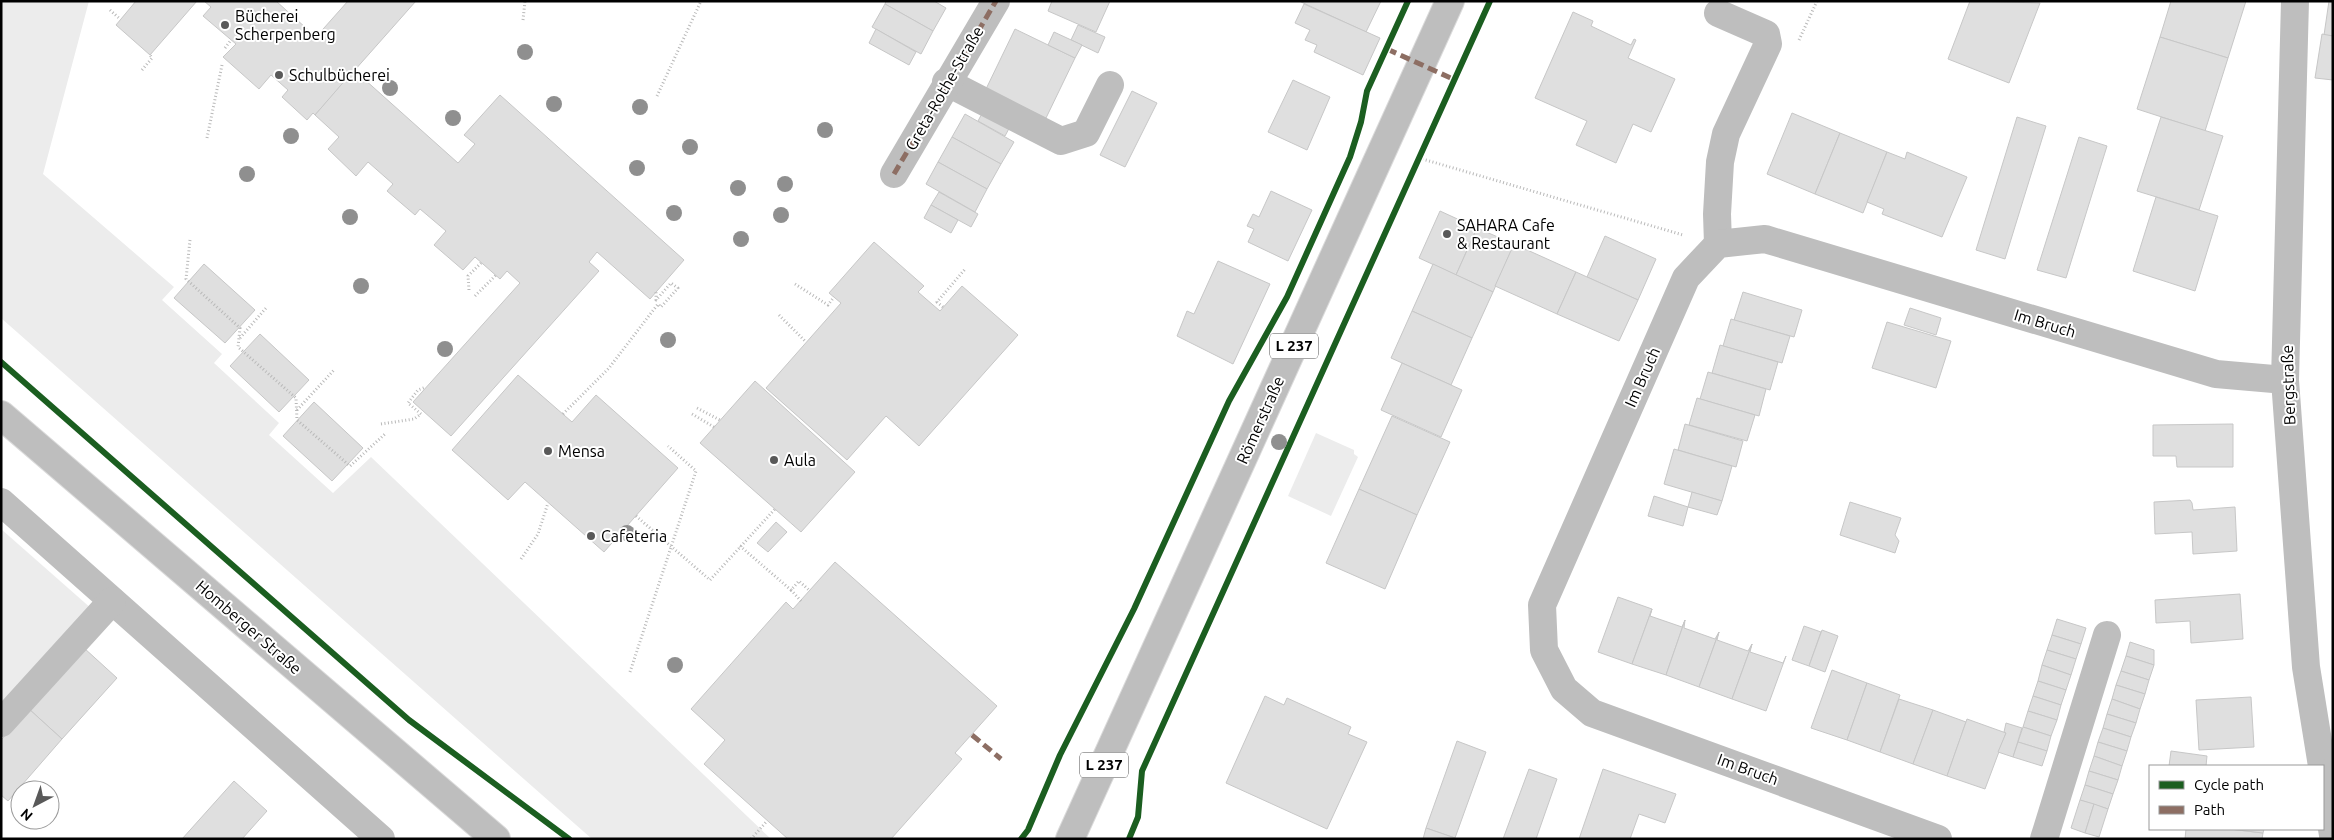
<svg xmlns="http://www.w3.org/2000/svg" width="2334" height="840" viewBox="0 0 2334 840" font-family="Ubuntu,sans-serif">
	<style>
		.green { fill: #ececec }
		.building { fill: #dfdfdf; stroke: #c7c7c7 }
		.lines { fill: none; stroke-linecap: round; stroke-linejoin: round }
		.major-casing { stroke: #dbdbdb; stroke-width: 30 }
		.path { stroke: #b9b9b9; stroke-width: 3; stroke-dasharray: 1 2.5; stroke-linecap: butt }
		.minor { stroke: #bebebe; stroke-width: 28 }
		.major { stroke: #bebebe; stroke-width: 28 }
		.quiet { stroke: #8d6e63; stroke-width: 5; stroke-dasharray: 10 5; stroke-linecap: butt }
		.cycleway-casing { stroke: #fff; stroke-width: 9 }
		.cycleway { stroke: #1b5e20; stroke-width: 6 }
		.tree { fill: #8f8f8f }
		.poi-dot { fill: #595959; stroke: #fff; stroke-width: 2 }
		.labels { text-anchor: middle; stroke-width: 4; stroke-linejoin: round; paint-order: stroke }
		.shield { fill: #fff; stroke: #4c4c4c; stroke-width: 1 }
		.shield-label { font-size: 15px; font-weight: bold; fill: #000 }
		.poi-label { font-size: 16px; fill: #000; stroke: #fff; text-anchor: start }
		.street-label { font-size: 16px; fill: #000; stroke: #fff }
	</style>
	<rect width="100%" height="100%" fill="#fff"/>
	<!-- green -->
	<g class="green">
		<path d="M1 1H89L43 174 174 287 162 300 222 354 214 363 279 423 269 435 333 493 371 457 771 839H592L1 318Z"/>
		<path d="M1316 433 1354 450V454L1358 457 1331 516 1288 496Z"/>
		<path d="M1 529 93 610 1 713Z"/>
	</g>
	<!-- building -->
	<g class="building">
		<path d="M136 1H197L150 55 116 25Z"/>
		<path d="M204 1H276L316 37 348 1H416L315 115 313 113 307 120 282 97 288 90 271 75 259 89 223 57 236 44 203 16 211 7Z"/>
		<path d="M886 1H934L946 8 933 31 885 4Z"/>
		<path d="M1052 1H1110L1096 32 1048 11Z"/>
		<path d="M1299 1H1381L1366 32Z"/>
		<path d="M1970 1 2040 3 2009 83 1948 59Z"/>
		<path d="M2171 1H2246L2228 58 2160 37Z"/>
		<path d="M2329 1H2333V36L2324 35Z"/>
		<path d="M885 4 933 31 921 54 872 27Z"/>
		<path d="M1304 4 1380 38 1363 75 1314 52 1317 45 1305 40 1310 30 1295 23Z"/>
		<path d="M1573 12 1593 21 1591 26 1631 45 1634 39 1636 40 1628 58 1675 79 1651 132 1633 124 1616 163 1576 145 1587 121 1535 98Z"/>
		<path d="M1078 25 1105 37 1098 53 1071 40Z"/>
		<path d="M876 29 916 52 909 65 869 43Z"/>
		<path d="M1015 29 1075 58 1046 118 986 89Z"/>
		<path d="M1054 32 1082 45 1075 58 1048 45Z"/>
		<path d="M2322 34 2333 36V80L2315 78Z"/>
		<path d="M2160 37 2228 58 2205 131 2137 109Z"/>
		<path d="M354 70 458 163 475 144 464 135 500 95 684 260 650 299 597 252 589 262 599 271 451 436 413 402 520 283 507 271 500 279 475 257 463 270 434 245 446 231 420 209 415 215 387 191 393 184 368 162 356 176 328 149 339 137 315 115Z"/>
		<path d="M1293 80 1330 97 1307 150 1268 132Z"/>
		<path d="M1132 91 1157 103 1125 167 1100 155Z"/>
		<path d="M985 108 1012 123 1005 136 978 121Z"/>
		<path d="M1792 113 1840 133 1815 194 1767 174Z"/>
		<path d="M965 114 1014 142 1001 164 952 137Z"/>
		<path d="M2017 117 2046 126 2005 259 1976 250Z"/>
		<path d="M2161 117 2223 136 2199 210 2137 191Z"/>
		<path d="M1840 133 1887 152 1863 213 1815 194Z"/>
		<path d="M952 137 1001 164 987 189 938 162Z"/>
		<path d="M2079 137 2107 146 2066 278 2037 270Z"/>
		<path d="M1887 152 1905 159 1907 152 1967 177 1942 237 1882 214 1884 209 1867 202Z"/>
		<path d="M938 162 987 189 975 212 926 184Z"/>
		<path d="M1271 191 1312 210 1288 261 1248 242 1254 229 1247 226 1253 214 1259 217Z"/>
		<path d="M939 192 978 214 971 227 931 205Z"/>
		<path d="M2156 197 2218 216 2195 291 2133 271Z"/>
		<path d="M931 205 958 220 951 233 924 218Z"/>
		<path d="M1440 211 1477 228 1456 275 1419 258Z"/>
		<path d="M1477 228 1514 244 1493 292 1456 275Z"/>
		<path d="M1605 236 1656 259 1638 300 1587 277Z"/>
		<path d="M874 242 924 286 918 292 940 311 962 286 1018 335 919 446 886 416 847 460 766 388 841 303 829 293Z"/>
		<path d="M1514 244 1576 272 1557 314 1495 286Z"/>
		<path d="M1218 261 1270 284 1233 364 1177 336 1187 311 1194 314Z"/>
		<path d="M204 264 255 310 225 343 174 298Z"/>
		<path d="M1433 264 1493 292 1472 338 1412 311Z"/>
		<path d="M1576 272 1638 300 1619 341 1557 314Z"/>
		<path d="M1743 292 1802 310 1794 337 1734 320Z"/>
		<path d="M1910 308 1941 318 1936 335 1904 325Z"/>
		<path d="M1412 311 1472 338 1451 385 1391 358Z"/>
		<path d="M1731 319 1790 336 1782 363 1723 346Z"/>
		<path d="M1887 322 1951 341 1936 388 1872 368Z"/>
		<path d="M260 334 309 380 279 412 230 366Z"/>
		<path d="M1720 345 1778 362 1770 390 1712 373Z"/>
		<path d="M1402 363 1462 390 1441 437 1381 410Z"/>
		<path d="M1708 372 1766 389 1759 416 1700 399Z"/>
		<path d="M518 375 572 422 596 395 678 468 604 552 525 482 508 500 452 450Z"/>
		<path d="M755 381 855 472 801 532 700 443Z"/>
		<path d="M1697 398 1755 415 1747 441 1689 425Z"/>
		<path d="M314 402 363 448 332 481 283 436Z"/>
		<path d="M1392 416 1450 442 1417 515 1359 489Z"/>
		<path d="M1685 424 1743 441 1736 467 1678 450Z"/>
		<path d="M2233 424V467H2177L2176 456H2153V425Z"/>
		<path d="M1674 449 1732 466 1722 501 1664 484Z"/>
		<path d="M1359 489 1417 515 1385 589 1326 563Z"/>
		<path d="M1692 492 1722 501 1717 515 1688 507Z"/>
		<path d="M1654 496 1688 507 1683 526 1648 516Z"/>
		<path d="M2190 500 2192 503 2193 510 2235 507 2237 551 2193 554 2192 532 2155 534 2154 502Z"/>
		<path d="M1850 502 1901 518 1895 535 1899 541 1895 553 1840 535Z"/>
		<path d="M776 522 787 532 768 552 757 543Z"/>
		<path d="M835 562 997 706 955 753 962 759 891 839H788L704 764 725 740 691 709 786 602 793 609Z"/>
		<path d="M2240 594 2243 639 2191 643 2190 621 2156 623 2155 600Z"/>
		<path d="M1618 597 1652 609 1632 664 1598 652Z"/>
		<path d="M1652 609 1650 616 1682 627 1685 620 1666 675 1632 664Z"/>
		<path d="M2057 619 2086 628 2081 644 2052 635Z"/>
		<path d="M1685 620 1684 628 1715 639 1719 632 1699 687 1666 675Z"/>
		<path d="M1804 626 1821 632 1809 666 1792 660Z"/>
		<path d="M1822 630 1838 636 1825 672 1809 666Z"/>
		<path d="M1719 632 1717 640 1748 651 1752 644 1732 699 1699 687Z"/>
		<path d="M2052 635 2081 644 2076 659 2047 650Z"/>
		<path d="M2130 642 2154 650V665L2126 656Z"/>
		<path d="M1752 644 1750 652 1783 663 1786 656 1766 711 1732 699Z"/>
		<path d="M84 648 117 678 62 739 29 709Z"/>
		<path d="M2047 650 2076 659 2071 675 2042 665Z"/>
		<path d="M2126 656 2154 665 2149 680 2121 671Z"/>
		<path d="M2042 665 2071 675 2066 690 2038 681Z"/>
		<path d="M1832 670 1867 683 1847 740 1811 728Z"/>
		<path d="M2121 671 2149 680 2145 694 2116 685Z"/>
		<path d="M2038 681 2066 690 2061 705 2033 696Z"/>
		<path d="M1867 683 1900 695 1880 752 1847 740Z"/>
		<path d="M2116 685 2145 694 2140 709 2112 699Z"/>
		<path d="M1265 696 1284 705 1287 698 1351 727 1348 734 1367 742 1327 829 1226 783Z"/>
		<path d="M2033 696 2061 705 2057 720 2028 711Z"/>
		<path d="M2251 697 2254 747 2199 750 2196 700Z"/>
		<path d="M1899 699 1933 710 1913 764 1880 752Z"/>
		<path d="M2112 699 2140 709 2136 723 2107 714Z"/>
		<path d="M29 709 62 739 8 801 1 795V740Z"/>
		<path d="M1933 710 1966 722 1947 776 1913 764Z"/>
		<path d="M2028 711 2057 720 2051 736 2023 727Z"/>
		<path d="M2107 714 2136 723 2131 737 2103 728Z"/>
		<path d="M1967 719 2006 733 1985 789 1947 776Z"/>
		<path d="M2006 723 2022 728 2013 757 1998 752 2006 733 2004 732Z"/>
		<path d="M2023 727 2051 736 2047 751 2018 742Z"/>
		<path d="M2103 728 2131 737 2127 751 2098 742Z"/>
		<path d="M1457 741 1486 752 1455 838 1426 828Z"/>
		<path d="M2018 742 2047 751 2042 766 2013 757Z"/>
		<path d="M2098 742 2127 751 2122 766 2094 756Z"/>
		<path d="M2171 751 2207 756 2206 766H2169Z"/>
		<path d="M2094 756 2122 766 2118 780 2089 771Z"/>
		<path d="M1529 769 1557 779 1536 839H1503Z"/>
		<path d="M1603 769 1676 794 1665 823 1639 814 1630 839H1579Z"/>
		<path d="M2089 771 2118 780 2113 794 2085 785Z"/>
		<path d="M234 781 267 811 242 839H182Z"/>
		<path d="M2085 785 2113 794 2108 809 2080 800Z"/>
		<path d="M2080 800 2094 804 2085 833 2071 828Z"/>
		<path d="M2094 804 2108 809 2099 837 2085 833Z"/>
		<path d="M1426 828 1455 838 1423 839Z"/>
		<path d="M2186 829H2230L2263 833 2262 839H2185Z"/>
		<path d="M2230 829H2264L2263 833Z"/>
	</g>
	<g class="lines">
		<!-- major casing -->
		<g class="major-casing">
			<g id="major">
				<path d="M1 415 496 839"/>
				<path d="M1070 839 1450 1"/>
			</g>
		</g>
		<!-- path -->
		<g class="path">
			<path d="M110 10 120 19"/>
			<path d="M523 20 525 1"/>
			<path d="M1799 40 1817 1"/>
			<path d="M225 48 231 40"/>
			<path d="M142 70 152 58 150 55"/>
			<path d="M657 96 701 1"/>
			<path d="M207 138 222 65"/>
			<path d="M1419 158 1683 235"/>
			<path d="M190 240 186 279 240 328 238 347 296 398 297 420 350 466 385 434"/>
			<path d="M795 284 828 305 834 297"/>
			<path d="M469 290 468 276 482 262"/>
			<path d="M475 296 496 275"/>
			<path d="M943 307 937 302 966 268"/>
			<path d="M779 315 806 342"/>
			<path d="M240 338 266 308"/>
			<path d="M697 408 720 420"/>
			<path d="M297 410 334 370"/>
			<path d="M563 414 609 368 658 304 661 307 678 288 671 283 656 300V292"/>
			<path d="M692 414 714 427"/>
			<path d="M381 424 414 419 421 414 408 403 418 390 426 387"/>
			<path d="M636 516 710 580 775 509"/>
			<path d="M740 546 791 590 799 581 810 591"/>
			<path d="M521 559 538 534 548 503"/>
			<path d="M791 590 801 601"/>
			<path d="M630 672 696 471 668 446"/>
			<path d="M751 839 767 821"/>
		</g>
		<!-- minor -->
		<g class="minor">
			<path d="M2295 1 2285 380 2306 667 2322 766"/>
			<path d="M1718 13 1766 34 1768 44 1726 134 1720 162 1717 214 1718 244"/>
			<path d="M946 82 1061 141 1086 133 1110 85"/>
			<path d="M894 174 996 1"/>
			<path d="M1 502 381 839"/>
			<path d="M1 723 112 601"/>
			<path d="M2323 773 2333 835"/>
			<path d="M1938 839 1592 713 1564 689 1544 650 1542 605 1686 278 1718 244 1765 239 2216 374 2285 380"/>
			<path d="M2044 839 2107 635"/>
		</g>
		<!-- major -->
		<use href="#major" class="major"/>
		<!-- quiet -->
		<g class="quiet">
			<path d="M1387 49 1455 80"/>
			<path d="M894 174 996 1"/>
			<path d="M972 735 1001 759"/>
		</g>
		<!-- cycleway casing -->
		<g class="cycleway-casing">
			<g id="cycleway">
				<path d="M1 362 409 720 569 839"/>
				<path d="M1021 839 1028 830 1060 755 1134 609 1229 401 1287 297 1350 157 1361 122 1367 91 1408 1"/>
				<path d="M1129 839 1138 817 1142 771 1490 1"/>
			</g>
		</g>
		<!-- cycleway -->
		<use href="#cycleway" class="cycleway"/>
	</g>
	<!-- trees -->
	<g class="tree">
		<circle cx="525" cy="52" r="8"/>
		<circle cx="390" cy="88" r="8"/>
		<circle cx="554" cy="104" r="8"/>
		<circle cx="640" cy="107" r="8"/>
		<circle cx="453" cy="118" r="8"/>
		<circle cx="825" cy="130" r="8"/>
		<circle cx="291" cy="136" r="8"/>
		<circle cx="690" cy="147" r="8"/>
		<circle cx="637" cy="168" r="8"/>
		<circle cx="247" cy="174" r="8"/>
		<circle cx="785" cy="184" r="8"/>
		<circle cx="738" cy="188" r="8"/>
		<circle cx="674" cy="213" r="8"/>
		<circle cx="781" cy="215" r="8"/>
		<circle cx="350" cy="217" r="8"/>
		<circle cx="741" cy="239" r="8"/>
		<circle cx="361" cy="286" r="8"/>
		<circle cx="668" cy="340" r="8"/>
		<circle cx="445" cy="349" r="8"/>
		<circle cx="1279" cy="442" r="8"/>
		<circle cx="627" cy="533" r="8"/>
		<circle cx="675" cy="665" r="8"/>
	</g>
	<!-- markers -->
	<g class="poi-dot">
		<circle cx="225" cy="25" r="5"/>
		<circle cx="279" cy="75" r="5"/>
		<circle cx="1447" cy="234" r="5"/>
		<circle cx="548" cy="451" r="5"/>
		<circle cx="774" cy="460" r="5"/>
		<circle cx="591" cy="536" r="5"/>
	</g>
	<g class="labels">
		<!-- shield labels -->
		<g class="shield">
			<rect x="1270" y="333.5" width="48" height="25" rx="4"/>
			<rect x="1080" y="752.5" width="48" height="25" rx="4"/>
		</g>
		<g class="shield-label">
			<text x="1294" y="351">L 237</text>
			<text x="1104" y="770">L 237</text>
		</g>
		<!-- poi labels -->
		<g class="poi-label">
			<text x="235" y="22">Bücherei<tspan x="235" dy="18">Scherpenberg</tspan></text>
			<text x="289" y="81">Schulbücherei</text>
			<text x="1457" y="231">SAHARA Cafe<tspan x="1457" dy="18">&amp; Restaurant</tspan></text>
			<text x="558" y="457">Mensa</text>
			<text x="784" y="466">Aula</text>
			<text x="601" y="542">Cafeteria</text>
		</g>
		<!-- street labels -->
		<g class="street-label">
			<text transform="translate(944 88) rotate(-60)" y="6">Greta-Rothe-Straße</text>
			<text transform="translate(2045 323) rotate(17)" y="6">Im Bruch</text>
			<text transform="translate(1642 377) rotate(-66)" y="6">Im Bruch</text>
			<text transform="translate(2288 385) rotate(-92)" y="6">Bergstraße</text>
			<text transform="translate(1260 420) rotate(-66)" y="6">Römerstraße</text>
			<text transform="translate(249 627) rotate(41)" y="6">Homberger Straße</text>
			<text transform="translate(1748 769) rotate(20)" y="6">Im Bruch</text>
		</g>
	</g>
	<!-- border -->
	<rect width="2334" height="840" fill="none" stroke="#000000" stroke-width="5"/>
	<!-- legend -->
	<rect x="2149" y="765" width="175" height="65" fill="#ffffff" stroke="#999999"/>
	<rect x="2159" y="781" width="25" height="8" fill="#1b5e20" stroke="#999999"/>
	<text x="2194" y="790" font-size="15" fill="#000000">Cycle path</text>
	<rect x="2159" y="806" width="25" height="8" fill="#8d6e63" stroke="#999999"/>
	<text x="2194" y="815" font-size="15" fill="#000000">Path</text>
	<!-- north arrow -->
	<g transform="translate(35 805) rotate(221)"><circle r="24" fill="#ffffff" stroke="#999999"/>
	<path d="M0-4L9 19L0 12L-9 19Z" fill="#595959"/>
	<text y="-8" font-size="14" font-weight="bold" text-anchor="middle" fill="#000000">N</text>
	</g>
</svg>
